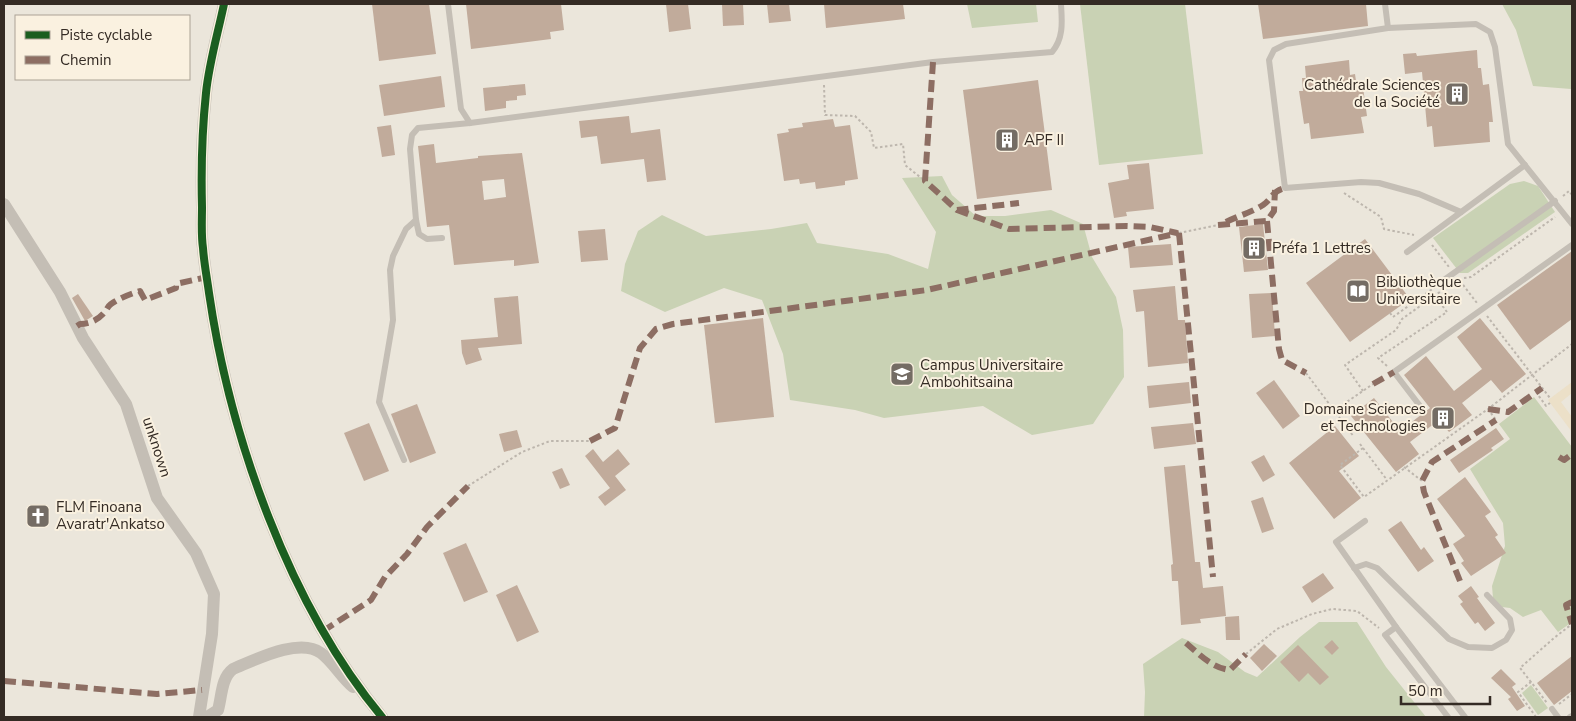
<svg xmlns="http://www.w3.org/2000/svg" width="1576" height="721" viewBox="0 0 1576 721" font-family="'Nunito Sans',sans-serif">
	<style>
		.green { fill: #c9d2b4 }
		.plaza { fill: #ece0c8 }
		.building { fill: #c1ab9b; fill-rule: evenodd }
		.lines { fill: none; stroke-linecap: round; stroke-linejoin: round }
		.path { stroke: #bdb6ad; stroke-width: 2; stroke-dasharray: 2.5 2.5; stroke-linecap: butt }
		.service { stroke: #c4beb5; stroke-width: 6 }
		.minor { stroke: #c4beb5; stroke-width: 12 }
		.quiet { stroke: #8d6e63; stroke-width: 6; stroke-dasharray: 12 6; stroke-linecap: butt }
		.cycleway-casing { stroke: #faf1e0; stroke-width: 11 }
		.cycleway { stroke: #1b5e20; stroke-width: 8 }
		.labels { text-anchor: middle; stroke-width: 4; stroke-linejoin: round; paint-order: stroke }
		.poi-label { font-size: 15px; fill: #342b24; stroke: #faf1e0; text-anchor: start }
		.street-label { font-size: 15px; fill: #342b24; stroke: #faf1e0 }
	</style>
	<rect width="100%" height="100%" fill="#ebe6db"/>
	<!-- green -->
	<g class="green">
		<path d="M967 4H1036L1038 22 972 28Z"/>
		<path d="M1080 4H1185L1203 154 1099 165Z"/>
		<path d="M1502 4H1572V90L1571 89 1533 86 1516 30Z"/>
		<path d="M942 176 952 195 976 216H1005L1051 210 1083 224 1092 257 1116 297 1123 330 1124 377 1093 424 1032 435 983 406 884 418 855 410 790 400 783 354 762 300 724 288 665 312 621 291 625 264 638 231 662 215 706 236 771 229 807 223 817 243 888 254 928 269 936 232 902 178Z"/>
		<path d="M1524 181 1538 186 1555 212 1468 273H1460L1433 238 1510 184Z"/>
		<path d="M1534 397 1572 447V622L1558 632 1541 610 1523 617 1510 608 1502 607 1493 598 1492 586 1505 546 1503 523 1470 469 1510 439 1499 424Z"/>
		<path d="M1319 622H1357L1386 667 1426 717H1144L1145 692 1143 664 1182 638 1218 652 1245 672 1257 677 1300 637Z"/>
		<path d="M1531 685 1548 708 1538 715 1522 693Z"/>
	</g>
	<!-- plaza -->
	<path class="plaza" d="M1572 382V393L1561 402 1572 417V432L1548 400Z"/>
	<!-- building -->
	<g class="building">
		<path d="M372 4H429L436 54 379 61Z"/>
		<path d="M466 4H561L564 30 550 32 551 39 471 49Z"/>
		<path d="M666 4H688L691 29 669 32Z"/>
		<path d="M722 4H743L744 25 723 26Z"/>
		<path d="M767 4H789L791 21 769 23Z"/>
		<path d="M824 4H903L905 19 826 28Z"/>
		<path d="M1258 4H1366L1368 26 1263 39Z"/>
		<path d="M1477 50 1478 68H1481L1483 85 1489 84 1493 122H1489L1490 142 1434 147 1432 126 1427 127 1422 72 1405 74 1403 54 1416 53 1417 56Z"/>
		<path d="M1349 60 1350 75 1355 74 1357 88 1363 87 1367 116 1361 117 1364 133 1311 139 1309 123 1304 124 1299 91H1303L1302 78H1306L1305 66Z"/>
		<path d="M441 76 445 107 384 116 379 85Z"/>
		<path d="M1038 80 1052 190 977 199 963 90Z"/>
		<path d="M525 84 526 95 517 96V100L506 101V108L485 111 483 88Z"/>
		<path d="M629 116 631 133 660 129 666 180 647 182 644 159 601 164 597 136 581 138 579 121Z"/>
		<path d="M833 119 835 127 850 125 858 179 845 181V185L816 189 815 182 800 184 799 179 784 181 777 134 789 132 788 129 803 127 802 123Z"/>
		<path d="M391 125 395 155 382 157 377 127Z"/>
		<path d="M434 144 436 163 478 158V156L522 153 539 263 514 266V260L454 265 449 225 427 227 418 146ZM504 179 506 197 484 200 482 181Z"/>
		<path d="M1149 163 1154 209 1126 212 1127 216 1114 218 1108 183 1129 179 1127 165Z"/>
		<path d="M1263 224 1268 270 1244 272 1239 227Z"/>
		<path d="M605 229 608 260 581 262 578 231Z"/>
		<path d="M1365 239 1410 299 1350 342 1306 283Z"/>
		<path d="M1171 244 1173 265 1130 268 1128 247Z"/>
		<path d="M1572 251V319L1530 350 1497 305Z"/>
		<path d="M1175 286 1178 320H1185L1188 363 1148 367 1144 311 1136 312 1133 290Z"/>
		<path d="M1272 293 1275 336 1252 338 1249 294Z"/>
		<path d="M78 294 93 316 85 321 72 298Z"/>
		<path d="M518 296 522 344 478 348 482 360 466 365 462 353 461 340 498 337 494 298Z"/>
		<path d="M763 318 774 417 715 423 704 325Z"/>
		<path d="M1480 318 1526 374 1502 393 1491 380 1462 403 1472 415 1449 432 1439 420 1410 442 1419 454 1396 472 1351 416 1374 398 1400 431 1430 408 1404 375 1426 356 1454 391 1482 369 1457 337Z"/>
		<path d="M1274 380 1300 416 1283 429 1256 393Z"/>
		<path d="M1189 382 1191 403 1149 408 1147 386Z"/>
		<path d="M417 404 436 453 410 463 391 414Z"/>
		<path d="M369 423 389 471 364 481 344 433Z"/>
		<path d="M1193 423 1196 444 1154 449 1151 427Z"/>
		<path d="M1335 426 1359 456 1339 471 1361 498 1334 519 1289 463Z"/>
		<path d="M1496 428 1504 439 1491 448 1493 450 1459 473 1450 460Z"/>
		<path d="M517 430 522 447 504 452 499 434Z"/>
		<path d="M593 449 603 462 618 449 630 464 615 476 626 490 605 506 598 497 610 488 585 456Z"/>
		<path d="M1264 455 1275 475 1263 482 1251 462Z"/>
		<path d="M1185 465 1195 562H1200L1203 588 1223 586 1226 616 1200 619 1201 623 1181 625 1178 581H1172L1171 565 1173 564 1164 467Z"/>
		<path d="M562 468 570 485 560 489 552 472Z"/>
		<path d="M1465 477 1491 512 1485 516 1498 535 1495 537 1506 553 1471 576 1461 563 1464 561 1453 544 1465 536 1437 499Z"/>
		<path d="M1263 497 1274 529 1262 533 1251 501Z"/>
		<path d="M1401 521 1421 550 1424 547 1434 561 1418 572 1388 530Z"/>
		<path d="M466 543 488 592 464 602 443 553Z"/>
		<path d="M1323 573 1334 588 1312 603 1302 587Z"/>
		<path d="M517 585 539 632 517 642 496 595Z"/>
		<path d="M1471 586 1479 597 1477 598 1495 623 1485 631 1478 622 1475 624 1460 604 1463 602 1458 596Z"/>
		<path d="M1239 616 1240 640H1226L1225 617Z"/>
		<path d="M1332 640 1339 648 1332 655 1324 647Z"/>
		<path d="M1264 644 1277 656 1262 671 1250 658Z"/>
		<path d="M1298 645 1329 677 1320 685 1308 673 1299 682 1280 662Z"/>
		<path d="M1572 656V691L1554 705 1537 683Z"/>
		<path d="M1501 669 1516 684 1512 687 1525 706 1517 711 1508 699 1511 697 1491 678Z"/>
	</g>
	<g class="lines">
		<!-- path -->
		<g class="path">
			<path d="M824 85 825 115 855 116 871 132 874 148 903 144 905 165 925 181"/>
			<path d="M1344 193 1381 217 1384 229 1414 235"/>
			<path d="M1563 196 1569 191 1572 195"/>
			<path d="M1179 233 1218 225"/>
			<path d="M1432 245 1449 267"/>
			<path d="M1464 278 1471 277 1555 217"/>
			<path d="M1460 281 1477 303"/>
			<path d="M1390 313 1393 317 1438 285"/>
			<path d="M1487 316 1550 398"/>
			<path d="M1387 366 1378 358 1447 312 1435 296"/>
			<path d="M1306 373 1354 437"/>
			<path d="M1363 391 1345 365 1396 330 1402 319 1444 289"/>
			<path d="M1536 392 1546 406 1550 403"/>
			<path d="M1488 409 1496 420"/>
			<path d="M1335 410 1373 384"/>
			<path d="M1360 444 1387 480"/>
			<path d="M1363 448 1340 465 1364 497 1488 409 1572 344"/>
			<path d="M1404 467 1422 481"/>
			<path d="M468 486 522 452 550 441H590"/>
			<path d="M1246 654 1277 629 1312 614 1332 609 1357 611 1379 628"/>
			<path d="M1531 682 1520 668 1554 638 1572 624"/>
			<path d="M1559 704 1572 694"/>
			<path d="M1536 717 1518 692 1531 682 1547 703"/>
		</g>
		<!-- service -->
		<g class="service">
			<path d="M448 4 461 109 470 123"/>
			<path d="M1385 4 1388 28"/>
			<path d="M1461 212 1419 194 1379 183 1361 182 1285 188 1269 60 1274 50 1286 44 1388 28 1476 24 1490 32 1495 47 1508 144 1572 224"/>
			<path d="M442 238 427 239 419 234 416 220 410 149 412 135 418 128 470 123 933 62 1052 52C1064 38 1062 21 1061 4"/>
			<path d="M1407 252 1525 165"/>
			<path d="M1444 280 1555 201"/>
			<path d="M1420 406 1394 372 1572 245"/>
			<path d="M404 460 379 402 393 320 390 270 393 256 406 229 416 220"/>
			<path d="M1365 521 1336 542 1396 627 1465 717"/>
			<path d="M1354 568 1366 564 1377 568 1449 639 1468 647 1492 648 1506 640 1512 630 1510 619 1487 595"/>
			<path d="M1396 627 1385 635 1448 717"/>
			<path d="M1552 709 1558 717"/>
			<path d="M1570 717 1572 716"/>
		</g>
		<!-- minor -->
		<g class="minor">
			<path d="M224 4C218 33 209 63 206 93 202 131 201 169 202 207 202 220 201 235 203 248 204 263 207 278 209 293 230 437 289 605 382 717"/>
			<path d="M4 204 60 292 83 338 126 404 157 498 196 553 214 594 212 634 199 717"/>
			<path d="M207 717 218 710C222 696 221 678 233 669 255 660 299 637 321 653 333 662 341 677 353 687"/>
		</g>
		<!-- quiet -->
		<g class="quiet">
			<path d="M933 62 925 181 957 210 1019 203"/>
			<path d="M957 210 1009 229 1127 226 1150 227 1177 233"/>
			<path d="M1267 221 1279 349 1282 360 1306 373"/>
			<path d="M1226 222C1238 216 1252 212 1263 205 1273 198 1272 191 1285 188"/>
			<path d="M1218 225 1267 221 1274 211 1275 190"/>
			<path d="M1179 233 1213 577"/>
			<path d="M77 326 80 324C89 324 98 320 104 313 107 310 107 307 111 304 120 298 130 294 140 291L145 300 176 288V284L207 277"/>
			<path d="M1373 384 1394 372"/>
			<path d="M1488 409 1508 412 1542 388"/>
			<path d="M590 441 615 428 640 348 656 329 673 324 927 290 1179 233"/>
			<path d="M1559 457 1564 460 1572 454"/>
			<path d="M1460 581 1424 492 1422 481 1432 462 1496 420"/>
			<path d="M1572 602 1566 605 1572 624"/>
			<path d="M323 631 371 600 385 577 407 554 427 527 468 486"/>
			<path d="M1186 643C1199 654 1212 668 1230 670L1246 654"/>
			<path d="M4 681 157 694 202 690"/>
		</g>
		<!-- cycleway casing -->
		<g class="cycleway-casing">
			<path id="cycleway" d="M224 4C218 33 209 63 206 93 202 131 201 169 202 207 202 220 201 235 203 248 204 263 207 278 209 293 230 437 289 605 382 717"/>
		</g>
		<!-- cycleway -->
		<use href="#cycleway" class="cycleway"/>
	</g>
	<!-- icons -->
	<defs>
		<g id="building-square" transform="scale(1.25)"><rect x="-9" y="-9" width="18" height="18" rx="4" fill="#746c64" stroke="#faf1e0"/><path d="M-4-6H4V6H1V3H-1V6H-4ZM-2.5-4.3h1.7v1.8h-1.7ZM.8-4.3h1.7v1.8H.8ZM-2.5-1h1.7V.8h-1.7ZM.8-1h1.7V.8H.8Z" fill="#fff"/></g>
		<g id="library-square" transform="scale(1.25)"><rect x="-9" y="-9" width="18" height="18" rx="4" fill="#746c64" stroke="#faf1e0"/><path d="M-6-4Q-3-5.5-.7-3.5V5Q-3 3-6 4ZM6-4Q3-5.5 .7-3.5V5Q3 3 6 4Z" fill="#fff"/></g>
		<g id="university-square" transform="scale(1.25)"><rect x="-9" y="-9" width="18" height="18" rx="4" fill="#746c64" stroke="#faf1e0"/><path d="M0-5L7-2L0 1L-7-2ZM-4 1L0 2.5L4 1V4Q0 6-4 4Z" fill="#fff"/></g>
		<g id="church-square" transform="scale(1.25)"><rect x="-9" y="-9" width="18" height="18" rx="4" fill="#746c64" stroke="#faf1e0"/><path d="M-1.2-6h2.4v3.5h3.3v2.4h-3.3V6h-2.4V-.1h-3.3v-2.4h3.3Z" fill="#fff"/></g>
	</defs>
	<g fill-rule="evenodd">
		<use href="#building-square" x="1457" y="94"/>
		<use href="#building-square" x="1007" y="140"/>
		<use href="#building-square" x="1254" y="248"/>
		<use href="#library-square" x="1358" y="291"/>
		<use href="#university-square" x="902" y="374"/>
		<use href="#building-square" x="1443" y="418"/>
		<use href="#church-square" x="38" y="516"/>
	</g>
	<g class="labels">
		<!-- poi labels -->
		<g class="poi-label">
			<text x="1440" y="90" text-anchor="end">Cathédrale Sciences<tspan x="1440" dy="17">de la Société</tspan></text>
			<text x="1024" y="145">APF II</text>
			<text x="1272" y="253">Préfa 1 Lettres</text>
			<text x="1376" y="287">Bibliothèque<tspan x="1376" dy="17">Universitaire</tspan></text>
			<text x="920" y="370">Campus Universitaire<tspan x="920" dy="17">Ambohitsaina</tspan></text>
			<text x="1426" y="414" text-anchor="end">Domaine Sciences<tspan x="1426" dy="17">et Technologies</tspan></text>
			<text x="56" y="512">FLM Finoana<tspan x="56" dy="17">Avaratr'Ankatso</tspan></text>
		</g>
		<!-- street labels -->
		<g class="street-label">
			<text transform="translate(157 447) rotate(72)" y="5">unknown</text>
		</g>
	</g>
	<!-- border -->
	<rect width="1576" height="721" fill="none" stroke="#342b24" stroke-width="10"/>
	<!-- legend -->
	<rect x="15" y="15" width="175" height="65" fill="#faf1e0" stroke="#aba295"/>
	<rect x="25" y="31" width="25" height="8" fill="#1b5e20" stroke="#aba295"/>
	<text x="60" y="40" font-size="15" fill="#342b24">Piste cyclable</text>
	<rect x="25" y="56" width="25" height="8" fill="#8d6e63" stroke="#aba295"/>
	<text x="60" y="65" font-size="15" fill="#342b24">Chemin</text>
	<!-- scale -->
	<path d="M1401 696v8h89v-8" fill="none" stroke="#342b24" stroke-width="2.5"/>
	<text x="1408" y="696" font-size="15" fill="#342b24" stroke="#faf1e0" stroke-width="4" paint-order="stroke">50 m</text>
</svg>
